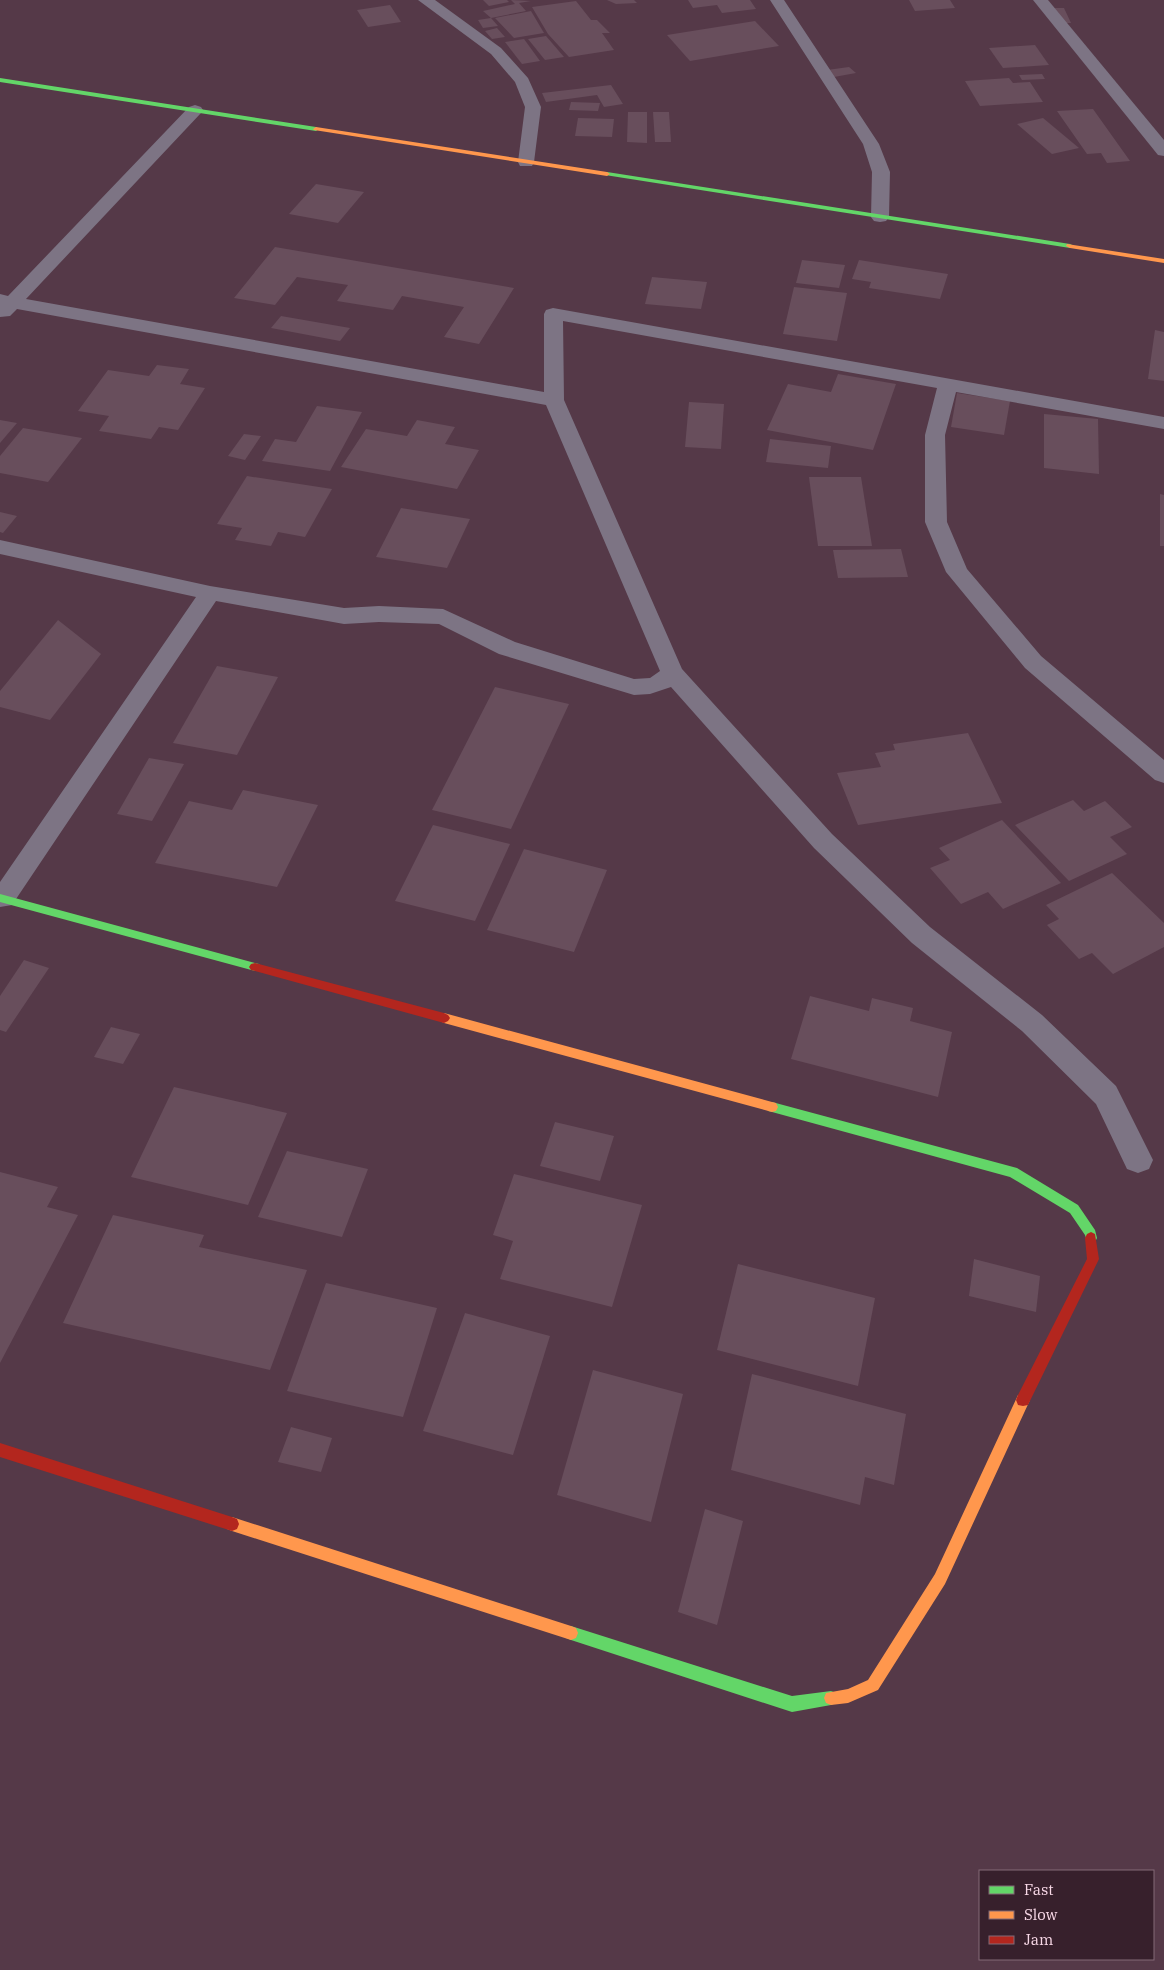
<svg xmlns="http://www.w3.org/2000/svg" width="1164" height="1970" viewBox="0 0 1164 1970" font-family="'IBM Plex Serif',serif">
	<style>
		.building { fill: #684e5c }
		.lines { fill: none; stroke-linecap: round; stroke-linejoin: round }
		.street { fill: #7d7484; fill-rule: evenodd }
		.fast { fill: #63d668; fill-rule: evenodd }
		.slow { fill: #ff974d; fill-rule: evenodd }
		.jam { fill: #b3261e; fill-rule: evenodd }
	</style>
	<rect width="100%" height="100%" fill="#553948"/>
	<!-- building -->
	<g class="building">
		<path d="M483 0H507L509 2 489 6Z"/>
		<path d="M511 0 531 1 519 3 526 11 491 18 483 11 515 4Z"/>
		<path d="M607 0H634L637 3 616 4Z"/>
		<path d="M688 0H750L756 9 722 13 717 5 693 8Z"/>
		<path d="M909 0H950L955 8 915 11Z"/>
		<path d="M576 1 591 20H597L610 33H602L614 50 569 57 548 34 532 7Z"/>
		<path d="M390 5 401 22 368 27 357 10Z"/>
		<path d="M1054 8H1064L1071 23H1061Z"/>
		<path d="M531 11 544 33 514 38 495 18Z"/>
		<path d="M491 18 498 26 483 28 478 20Z"/>
		<path d="M755 21 779 46 690 61 667 35Z"/>
		<path d="M497 28 505 37 492 39 485 31Z"/>
		<path d="M546 36 564 57 545 60 528 39Z"/>
		<path d="M524 39 540 61 522 64 505 42Z"/>
		<path d="M1035 45 1049 65 1003 68 989 48Z"/>
		<path d="M849 67 856 73 834 77 827 70Z"/>
		<path d="M1042 74 1045 79 1022 80 1019 75Z"/>
		<path d="M1009 78 1013 83 1030 82 1043 102 980 106 965 81Z"/>
		<path d="M611 85 623 104 604 107 597 95 546 102 542 93Z"/>
		<path d="M571 102 600 103 598 111 569 110Z"/>
		<path d="M1093 109 1130 161 1107 163 1101 153 1087 154 1057 111Z"/>
		<path d="M628 112H647V143L627 142Z"/>
		<path d="M653 112H669L671 142H655Z"/>
		<path d="M578 118 614 119 612 137 575 136Z"/>
		<path d="M1043 118 1079 148 1052 154 1017 124Z"/>
		<path d="M316 184 364 192 338 223 289 214Z"/>
		<path d="M275 247 514 288 479 344 444 337 464 307 402 296 393 310 337 301 348 285 297 277 275 305 234 298Z"/>
		<path d="M802 260 845 265 839 288 796 283Z"/>
		<path d="M859 260 948 274 940 299 869 288 871 282 852 279Z"/>
		<path d="M652 277 707 282 701 309 645 304Z"/>
		<path d="M794 287 847 293 837 341 783 334Z"/>
		<path d="M281 316 350 328 340 341 271 328Z"/>
		<path d="M1155 330 1164 332V381L1148 379Z"/>
		<path d="M157 365 189 369 180 384 205 388 178 430 159 427 151 439 99 431 109 416 78 411 108 370 149 376Z"/>
		<path d="M838 374 896 384 873 450 767 430 788 384 831 392Z"/>
		<path d="M957 393 1010 401 1004 435 951 427Z"/>
		<path d="M689 402 724 404 721 449 685 447Z"/>
		<path d="M317 406 362 412 330 471 262 461 275 439 296 442Z"/>
		<path d="M1044 414 1098 419 1099 474 1044 468Z"/>
		<path d="M0 420 17 423 0 443Z"/>
		<path d="M417 420 455 427 445 444 479 450 457 489 341 467 366 429 407 436Z"/>
		<path d="M23 428 82 438 48 482 0 473V456Z"/>
		<path d="M244 434 261 436 245 460 228 456Z"/>
		<path d="M770 439 831 446 828 468 766 462Z"/>
		<path d="M247 476 332 489 305 537 278 532 271 546 235 540 242 528 217 524Z"/>
		<path d="M809 477H861L872 546H818Z"/>
		<path d="M1160 494 1164 495V546H1160Z"/>
		<path d="M401 508 470 519 447 568 376 557Z"/>
		<path d="M0 512 17 516 3 533 0 532Z"/>
		<path d="M901 549 908 577 838 578 833 550Z"/>
		<path d="M58 620 101 654 50 720 0 707V691Z"/>
		<path d="M217 666 278 677 237 755 173 743Z"/>
		<path d="M495 687 569 704 511 829 432 810Z"/>
		<path d="M968 733 1002 803 858 825 837 773 881 767 875 753 895 750 893 744Z"/>
		<path d="M149 758 184 764 152 821 117 814Z"/>
		<path d="M243 790 318 805 277 887 155 863 189 801 232 810Z"/>
		<path d="M1073 800 1084 811 1105 801 1132 827 1110 837 1127 854 1069 881 1015 825Z"/>
		<path d="M1002 820 1061 883 1003 909 988 892 961 904 930 868 950 860 939 848Z"/>
		<path d="M433 825 510 844 475 921 395 901Z"/>
		<path d="M524 849 607 870 574 952 487 930Z"/>
		<path d="M1112 873 1164 923V947L1113 974 1092 953 1079 959 1047 925 1059 919 1046 905Z"/>
		<path d="M24 960 49 968 6 1032 0 1030V996Z"/>
		<path d="M810 996 869 1011 872 998 913 1008 910 1021 952 1032 938 1097 791 1059Z"/>
		<path d="M111 1027 140 1034 123 1064 94 1057Z"/>
		<path d="M174 1087 287 1113 248 1205 131 1177Z"/>
		<path d="M555 1122 614 1136 600 1181 540 1166Z"/>
		<path d="M287 1151 368 1169 342 1237 258 1217Z"/>
		<path d="M0 1172 58 1187 47 1207 78 1215 0 1363Z"/>
		<path d="M514 1174 642 1205 612 1307 500 1279 513 1241 493 1235Z"/>
		<path d="M113 1215 204 1235 199 1247 307 1270 270 1370 63 1323Z"/>
		<path d="M974 1259 1040 1276 1036 1312 969 1296Z"/>
		<path d="M738 1264 875 1298 858 1386 717 1350Z"/>
		<path d="M326 1283 437 1308 403 1417 287 1391Z"/>
		<path d="M465 1313 550 1336 513 1455 423 1431Z"/>
		<path d="M593 1370 683 1394 651 1522 557 1495Z"/>
		<path d="M752 1374 906 1414 894 1485 865 1477 860 1505 731 1470Z"/>
		<path d="M291 1427 332 1438 321 1472 278 1462Z"/>
		<path d="M705 1509 743 1521 717 1625 678 1612Z"/>
	</g>
	<g class="lines">
		<!-- street -->
		<g class="street">
			<path d="M418 0H435L501 48 528 78 541 107 534 162 532 166H520L518 162 525 107 515 82 491 54Z"/>
			<path d="M770 0H784L879 144 890 172 889 217 886 221 880 222 874 221 871 217 872 172 863 144Z"/>
			<path d="M1033 0H1048L1164 140V156L1158 155Z"/>
			<path d="M195 105 201 107 203 110 201 113 26 299 544 392V314L546 310 553 308 1164 417V429L956 392 945 435 947 522 967 569 1041 656 1164 760V783L1155 780 1025 668 946 572 925 522V435L937 388 563 321 564 400 682 669 832 834 930 927 1042 1015 1116 1086 1153 1160 1149 1169 1138 1173 1127 1169 1096 1104 1022 1031 912 943 814 848 671 687 650 694 634 695 499 654 439 624 379 622 344 624 216 601 12 905 0 907V882L196 597 0 554V540L210 586 344 608 379 606 443 609 515 642 634 679 650 678 660 671 546 405 17 309 10 316 0 317V294L8 296 189 107Z"/>
		</g>
		<!-- fast -->
		<g class="fast">
			<path d="M0 78 316 127 319 129 316 131 0 82Z"/>
			<path d="M607 172 1070 244 1074 246 1070 248 605 175V173Z"/>
			<path d="M0 894 255 963 259 964 261 967 259 970 255 971 0 902Z"/>
			<path d="M772 1102 1017 1168 1078 1205 1095 1230 1097 1238 1095 1242 1091 1244 1087 1242 1085 1235 1070 1213 1010 1177 772 1112 768 1111 766 1107 768 1103Z"/>
			<path d="M571 1626 792 1696 831 1691 836 1693 838 1698 836 1703 831 1705 792 1712 571 1640 566 1638 564 1633 566 1628Z"/>
		</g>
		<!-- slow -->
		<g class="slow">
			<path d="M316 127 607 172 610 174 607 176 314 130 313 129Z"/>
			<path d="M1067 244 1164 259V263L1070 248 1066 246Z"/>
			<path d="M444 1013 772 1102 776 1103 778 1107 776 1111 772 1112 444 1023 440 1021 438 1018 440 1015Z"/>
			<path d="M1023 1394 1028 1395 1030 1400 945 1584 878 1690 848 1703 831 1705 826 1703 824 1698 826 1693 848 1689 868 1680 935 1574 1018 1395Z"/>
			<path d="M232 1517 571 1626 576 1628 578 1633 576 1638 571 1640 232 1531 227 1529 225 1524 227 1519Z"/>
		</g>
		<!-- jam -->
		<g class="jam">
			<path d="M255 963 444 1013 448 1015 450 1018 448 1021 444 1023 255 971 251 970 249 967 251 964Z"/>
			<path d="M1091 1232 1095 1234 1099 1259 1028 1405 1023 1406 1018 1405 1016 1400 1018 1395 1087 1259 1085 1238 1087 1234Z"/>
			<path d="M0 1443 232 1517 237 1519 239 1524 237 1529 232 1531 0 1457Z"/>
		</g>
	</g>
	<!-- legend -->
	<rect x="979" y="1870" width="175" height="90" fill="#37202c" stroke="#846a77"/>
	<rect x="989" y="1886" width="25" height="8" fill="#63d668" stroke="#846a77"/>
	<text x="1024" y="1895" font-size="15" fill="#f8d8e7">Fast</text>
	<rect x="989" y="1911" width="25" height="8" fill="#ff974d" stroke="#846a77"/>
	<text x="1024" y="1920" font-size="15" fill="#f8d8e7">Slow</text>
	<rect x="989" y="1936" width="25" height="8" fill="#b3261e" stroke="#846a77"/>
	<text x="1024" y="1945" font-size="15" fill="#f8d8e7">Jam</text>
</svg>
